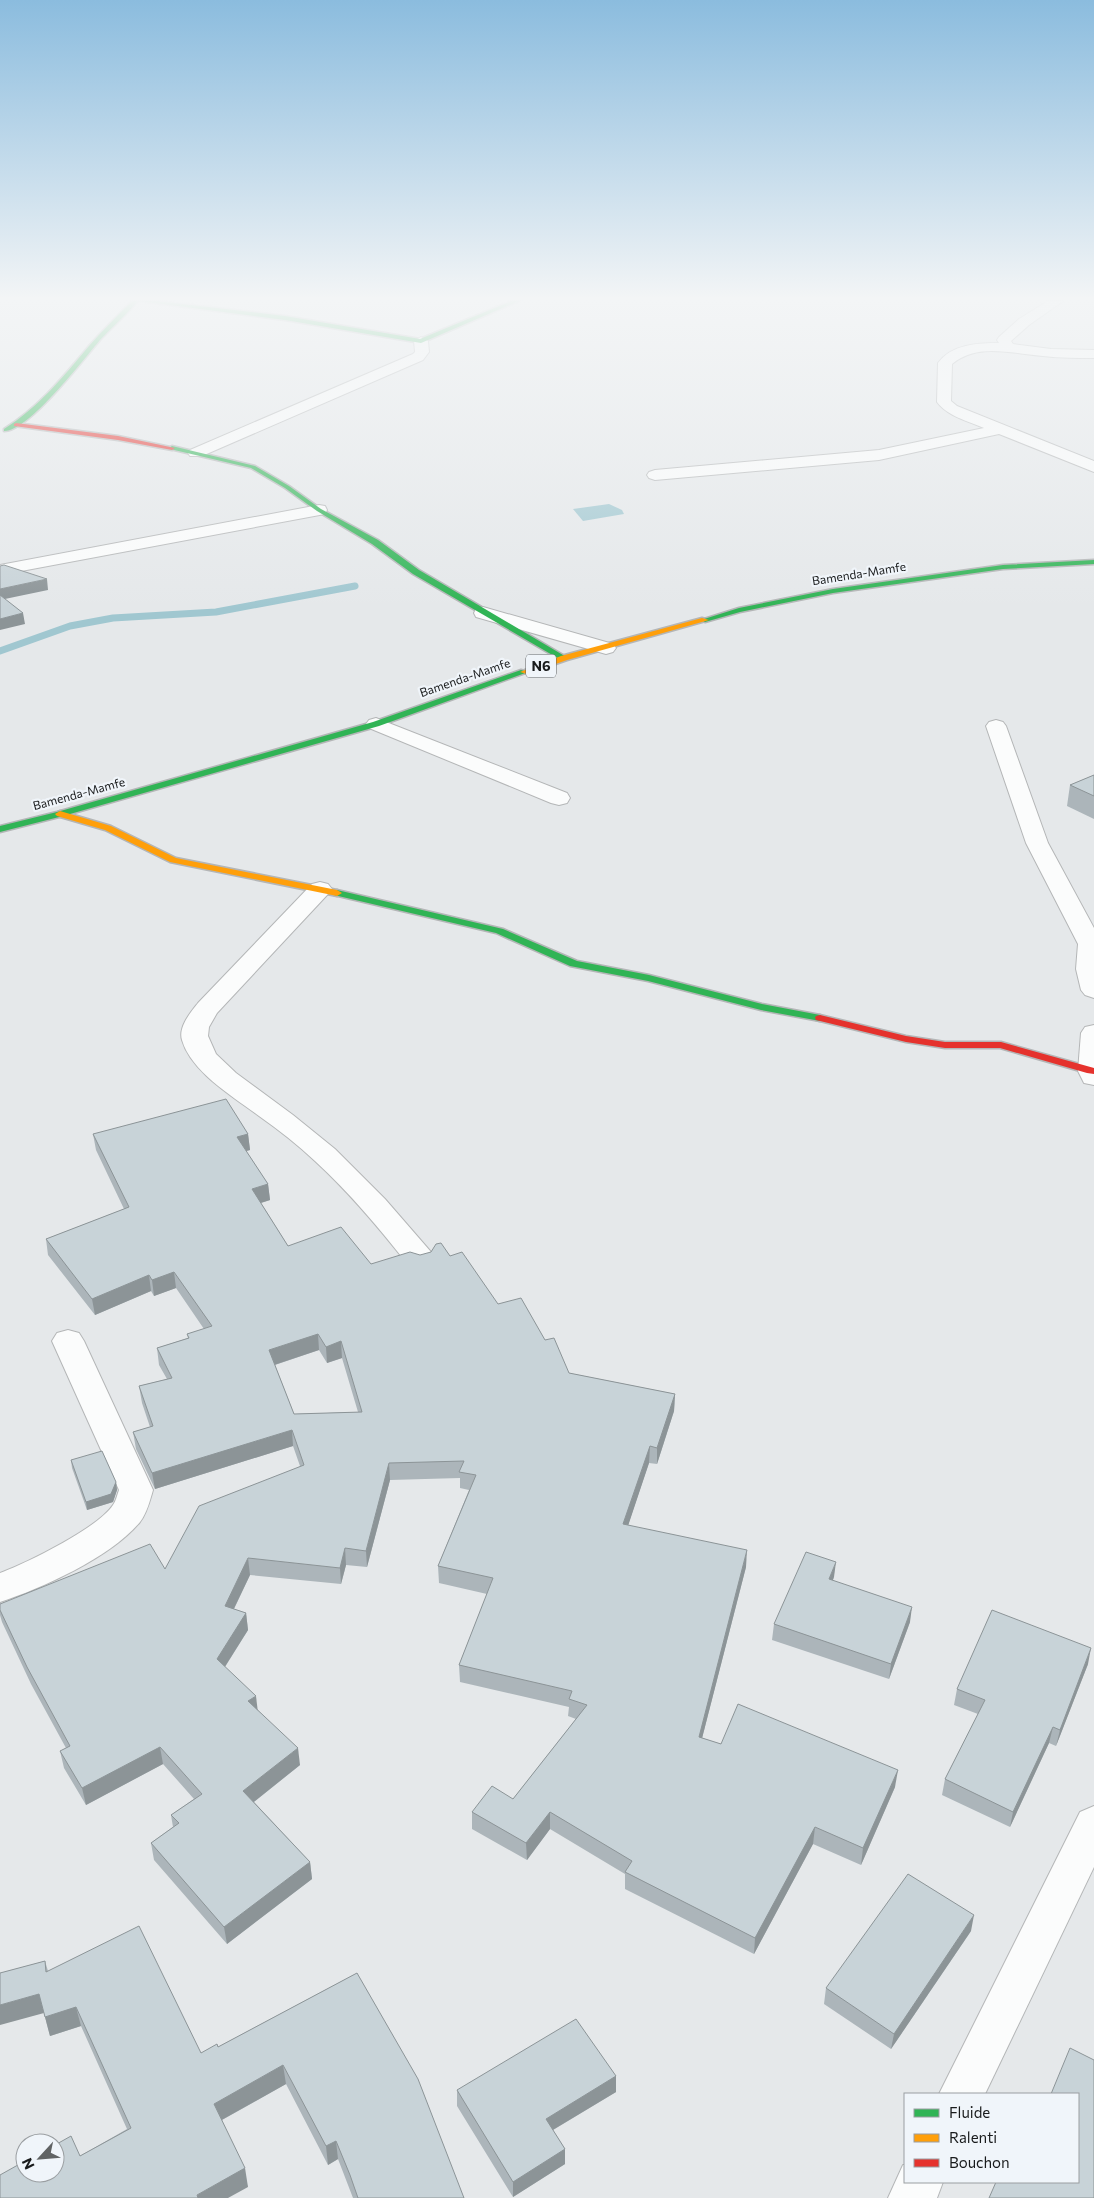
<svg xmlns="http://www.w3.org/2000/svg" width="1094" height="2198" viewBox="0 0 1094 2198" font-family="Commissioner,sans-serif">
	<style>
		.water { fill: #a0c7d0 }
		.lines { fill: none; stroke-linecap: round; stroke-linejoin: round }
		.stream { stroke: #a0c7d0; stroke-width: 7 }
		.street-casing { stroke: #b4b6b7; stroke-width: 2 }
		.fast-casing { stroke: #b4b6b7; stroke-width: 3 }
		.slow-casing { stroke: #b4b6b7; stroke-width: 3 }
		.jam-casing { stroke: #b4b6b7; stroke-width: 3 }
		.street { fill: #fbfcfc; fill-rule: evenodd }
		.fast { fill: #30b455; fill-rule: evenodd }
		.slow { fill: #ff9f0a; fill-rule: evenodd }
		.jam { fill: #e5322d; fill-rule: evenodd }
		.wall { fill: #acb5ba; fill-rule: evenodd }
		.shaded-wall { fill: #8c9497 }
		.building { fill: #c8d3d8; stroke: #8c9497; fill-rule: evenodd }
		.labels { text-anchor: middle; stroke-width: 4.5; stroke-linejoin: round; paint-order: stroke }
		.far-street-label { font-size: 12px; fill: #191b1c; stroke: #f0f5fa }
		.shield { fill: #f0f5fa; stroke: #5a5c5f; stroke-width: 1 }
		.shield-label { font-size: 14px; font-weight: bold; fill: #191b1c }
	</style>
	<rect width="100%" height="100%" fill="#e5e8ea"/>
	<!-- water -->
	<path class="water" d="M609 504 622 510 624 514 583 521 573 509Z"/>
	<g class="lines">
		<!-- stream -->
		<path class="stream" d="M0 651 70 626 113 618 216 612 355 586"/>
		<!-- street casing -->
		<g class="street-casing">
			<g id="street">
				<path d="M1048 301H1063L1029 325 1011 341 1013 344 1051 349 1094 350V358C1077 358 1060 358 1043 356 1013 354 978 342 952 364L951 401 957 406 1094 461V472L999 434 879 460 655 480 649 478 647 475 649 472 655 470 879 450 984 428C968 421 947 416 937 402L938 363C952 344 978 343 999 343L997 340 999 337 1019 319Z"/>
				<path d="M421 337 428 341 429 352 423 360 202 456H190L188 453 190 450 413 354 415 352 414 341Z"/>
				<path d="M319 505 325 506 327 510 325 514 0 575V565Z"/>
				<path d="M483 607 613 644 616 648 613 652 606 654 476 617 474 613 476 609Z"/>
				<path d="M376 718 567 793 570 798 567 803 559 805 551 803 369 728 366 724 369 720Z"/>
				<path d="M996 720 1003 722 1006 726 1048 843 1094 928V998L1085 995 1081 990 1076 969 1078 944 1026 843 986 726 989 722Z"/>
				<path d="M320 882 328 884 332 889 328 894 217 1013 209 1027 208 1036 216 1054 236 1073 293 1115 335 1149 385 1199 431 1252 435 1259 431 1266 420 1269 409 1266C380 1229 350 1193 315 1161 298 1145 279 1130 259 1116 234 1097 191 1072 182 1040 178 1027 191 1012 198 1003L312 884Z"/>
				<path d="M1094 1025V1085L1084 1083 1078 1071 1081 1033 1085 1027Z"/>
				<path d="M68 1330 79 1333 84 1341 153 1490C150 1500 147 1513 140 1522 111 1557 43 1588 0 1602V1573C27 1563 98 1528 113 1505 116 1501 117 1495 119 1490L52 1341 57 1333Z"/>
				<path d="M1094 1806V1867L985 2094H939L1080 1812Z"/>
				<path d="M903 2165H905V2182H943L937 2198H888Z"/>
			</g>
		</g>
		<!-- fast casing -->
		<g class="fast-casing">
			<g id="fast">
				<path d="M132 301H138C126 315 112 327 100 340 84 359 28 432 4 431V429C39 407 63 377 89 346 103 330 117 316 132 301Z"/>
				<path d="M139 301H157L285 316 420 339 511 301H519L421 343 285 320Z"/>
				<path d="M172 446 255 466 289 486 321 509 378 540 419 570 568 658 561 660 413 574 372 544 317 511 285 488 251 468 170 449 169 448Z"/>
				<path d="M1094 560V564L1003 569 833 593 740 612 705 622 701 620 739 608 833 589 1003 565Z"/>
				<path d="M521 670 528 672 379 726 63 816 0 832V826L57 812 373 722Z"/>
				<path d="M337 890 503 929 577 961 649 975 762 1004 820 1015 825 1018 820 1021 761 1010 648 981 570 966 496 933 334 895 332 893Z"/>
			</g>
		</g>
		<!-- slow casing -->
		<g class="slow-casing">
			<g id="slow">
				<path d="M702 618 709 620 567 660 527 674 520 672 561 656Z"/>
				<path d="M60 811 111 826 176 858 337 890 342 893 337 896 170 862 105 830 57 816 55 814Z"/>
			</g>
		</g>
		<!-- jam casing -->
		<g class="jam-casing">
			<g id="jam">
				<path d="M16 423 118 436 175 448 172 450 118 440 14 426V424Z"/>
				<path d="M820 1015 906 1036 945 1042H1001L1094 1068V1074L1087 1073 1000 1048H945L906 1042 816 1020 815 1018 816 1016Z"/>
			</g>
		</g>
		<!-- street -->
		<use href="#street" class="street"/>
		<!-- fast -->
		<use href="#fast" class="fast"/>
		<!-- slow -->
		<use href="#slow" class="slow"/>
		<!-- jam -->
		<use href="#jam" class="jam"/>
	</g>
	<!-- wall -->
	<g class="wall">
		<path d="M1094 775V819L1067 806 1070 785Z"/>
		<path d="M93 1134H248L250 1150 246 1151 268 1184 270 1200 261 1203 288 1246 371 1264 420 1255 450 1256 498 1304 545 1340 569 1373 675 1394 674 1411 657 1464 649 1463 628 1525 746 1567 702 1738 721 1744 895 1787 861 1865 813 1844 754 1954 625 1889V1874L550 1829 527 1860 472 1829V1812L513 1799 576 1719 568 1716 569 1707 460 1682 459 1665 487 1594 439 1583 438 1566 469 1490 460 1488V1478L390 1480 367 1567 346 1565 341 1584 250 1575 234 1609 246 1613 248 1630 225 1667 258 1710 300 1765 254 1802 310 1862 312 1879 227 1944 154 1860 151 1843 173 1827 171 1815 194 1799 163 1764 86 1805 64 1768 60 1751 66 1748 31 1684 2 1622 0 1615V1604L165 1569 300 1466 293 1446 155 1489 136 1449 133 1432 150 1427 142 1403 139 1386 167 1379 159 1365 157 1348 188 1338 187 1334 204 1329 176 1288 154 1296 151 1291 95 1315 48 1255 46 1239 124 1209 96 1150ZM319 1350 327 1363 342 1358 358 1412 294 1414 275 1365Z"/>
		<path d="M71 1460 116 1482 117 1490 113 1502 87 1510 72 1468Z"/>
		<path d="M834 1577 833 1580 910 1622 889 1679 772 1640 774 1624Z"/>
		<path d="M1088 1664 1056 1746 1049 1743 1010 1827 942 1795 945 1779 978 1714 954 1705 957 1689Z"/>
		<path d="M971 1931 891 2049 824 2004 826 1988Z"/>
		<path d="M45 1961 48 1971 201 2053 218 2047 357 1973 464 2198H353L338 2159 328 2165 286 2084 222 2120 248 2187 80 2156 127 2129 81 2026 50 2036 44 2013 1 1973Z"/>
		<path d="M616 2076V2092L553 2130 565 2149V2164L513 2197 457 2106V2090Z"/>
	</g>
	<!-- shaded-wall -->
	<g class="shaded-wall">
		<path d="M47 579 48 590 0 600V589Z"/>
		<path d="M23 613 25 624 0 630V619Z"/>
		<path d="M248 1134 250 1150 239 1153 237 1137Z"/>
		<path d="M268 1184 270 1200 254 1205 252 1189Z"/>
		<path d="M174 1272 176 1288 154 1296 152 1280Z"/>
		<path d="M149 1275 151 1291 95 1315 92 1299Z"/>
		<path d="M318 1334 319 1350 271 1366 269 1350Z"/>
		<path d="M341 1341 342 1358 327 1363 326 1347Z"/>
		<path d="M675 1394 674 1411 657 1464V1448Z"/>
		<path d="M292 1430 293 1446 155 1489 152 1473Z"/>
		<path d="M650 1446 649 1463 623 1541V1524Z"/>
		<path d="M389 1463 390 1480 367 1567 366 1551Z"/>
		<path d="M116 1482 117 1490 113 1502 87 1510 86 1502Z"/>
		<path d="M345 1548 346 1565 341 1584 340 1568Z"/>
		<path d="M747 1550 746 1567 698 1754 699 1737Z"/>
		<path d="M248 1558 250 1575 227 1623 225 1606Z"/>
		<path d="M836 1562 834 1577 827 1594 829 1579Z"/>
		<path d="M912 1607 910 1622 889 1679 891 1664Z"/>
		<path d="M246 1613 248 1630 219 1676 217 1659Z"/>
		<path d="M1091 1648 1088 1664 1056 1746 1060 1730Z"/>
		<path d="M256 1696 258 1713 248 1701Z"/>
		<path d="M1053 1727 1049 1743 1010 1827 1013 1812Z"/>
		<path d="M160 1747 163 1764 86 1805 82 1788Z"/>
		<path d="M298 1748 300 1765 246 1808 243 1791Z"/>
		<path d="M898 1770 895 1787 861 1865 863 1848Z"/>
		<path d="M550 1812V1829L527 1860 526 1843Z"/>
		<path d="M815 1827 813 1844 754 1954 755 1938Z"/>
		<path d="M310 1862 312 1879 227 1944 224 1927Z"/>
		<path d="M974 1915 971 1931 891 2049 894 2034Z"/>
		<path d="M39 1994 44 2013 0 2025V2005Z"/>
		<path d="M76 2007 81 2026 50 2036 45 2017Z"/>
		<path d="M283 2065 286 2084 218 2122 214 2104Z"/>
		<path d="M616 2076V2092L546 2134V2119Z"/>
		<path d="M336 2141 338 2159 328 2165 326 2146Z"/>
		<path d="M565 2149V2164L513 2197V2182Z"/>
		<path d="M245 2168 248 2187 228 2198H198L197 2195Z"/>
	</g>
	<!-- building -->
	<g class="building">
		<path d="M4 565 47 579 0 589V566Z"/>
		<path d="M0 595 23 613 0 619Z"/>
		<path d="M1094 775V796L1070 785Z"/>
		<path d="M226 1099 248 1134 237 1137 268 1184 252 1189 288 1246 341 1227 371 1264 410 1252 420 1255 431 1252 436 1244 441 1243 450 1256 462 1252 498 1304 521 1298 545 1340 554 1338 569 1373 675 1394 657 1448 650 1446 623 1524 747 1550 699 1737 721 1744 738 1704 898 1770 863 1848 815 1827 755 1938 625 1872 632 1861 550 1812 526 1843 472 1812 492 1786 513 1799 587 1705 569 1699 572 1691 459 1665 493 1578 438 1566 476 1475 459 1472 464 1461 389 1463 366 1551 345 1548 340 1568 248 1558 225 1606 246 1613 217 1659 256 1696 248 1701 298 1748 243 1791 310 1862 224 1927 151 1843 179 1823 171 1815 202 1794 160 1747 82 1788 60 1751 70 1746 27 1667 0 1610V1604L150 1544 165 1569 199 1506 304 1465 292 1430 152 1473 133 1432 153 1426 139 1386 172 1378 157 1348 189 1338 187 1334 212 1326 174 1272 152 1280 149 1275 92 1299 46 1239 129 1207 93 1134ZM318 1334 326 1347 341 1341 362 1412 294 1414 269 1350Z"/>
		<path d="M102 1451 116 1482 111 1494 86 1502 71 1460Z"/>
		<path d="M806 1552 836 1562 829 1579 912 1607 891 1664 774 1624Z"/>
		<path d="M992 1610 1091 1648 1060 1730 1053 1727 1013 1812 945 1779 985 1700 957 1689Z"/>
		<path d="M908 1874 974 1915 894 2034 826 1988Z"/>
		<path d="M139 1926 201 2053 217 2044 218 2047 357 1973 418 2079 464 2198H358L350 2175 336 2141 326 2146 283 2065 214 2104 245 2168 197 2195 198 2198H0V2175L25 2161V2173H55V2145L71 2136 80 2156 131 2128 76 2007 45 2017 39 1994 0 2005V1973L45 1961 46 1972Z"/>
		<path d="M576 2019 616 2076 546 2119 565 2149 513 2182 457 2090Z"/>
		<path d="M1070 2048 1094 2060V2198H989L996 2182H1078V2094H1051Z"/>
	</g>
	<!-- sky -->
	<linearGradient id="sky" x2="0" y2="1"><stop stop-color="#8bbcde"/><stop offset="0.49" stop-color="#f3f5f6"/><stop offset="1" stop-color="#f3f5f6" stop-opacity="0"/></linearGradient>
	<rect width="1094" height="609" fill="url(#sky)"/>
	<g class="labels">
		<!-- far-street labels -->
		<g class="far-street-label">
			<text transform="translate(859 574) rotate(-9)" y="4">Bamenda-Mamfe</text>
			<text transform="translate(465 678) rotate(-19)" y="4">Bamenda-Mamfe</text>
			<text transform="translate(79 794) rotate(-15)" y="4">Bamenda-Mamfe</text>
		</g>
		<!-- shield labels -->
		<rect class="shield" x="526" y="654.5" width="30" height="23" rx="4"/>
		<g class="shield-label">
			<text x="541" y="671">N6</text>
		</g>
	</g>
	<!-- legend -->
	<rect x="904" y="2093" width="175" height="90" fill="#f0f5fa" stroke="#9a9ea1"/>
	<rect x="914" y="2109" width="25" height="8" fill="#30b455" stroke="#9a9ea1"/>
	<text x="949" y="2118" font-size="15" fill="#191b1c">Fluide</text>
	<rect x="914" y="2134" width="25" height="8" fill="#ff9f0a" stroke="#9a9ea1"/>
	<text x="949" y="2143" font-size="15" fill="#191b1c">Ralenti</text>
	<rect x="914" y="2159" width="25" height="8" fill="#e5322d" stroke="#9a9ea1"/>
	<text x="949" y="2168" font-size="15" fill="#191b1c">Bouchon</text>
	<!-- north arrow -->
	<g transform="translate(40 2158) rotate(244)"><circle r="24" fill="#f0f5fa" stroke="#9a9ea1"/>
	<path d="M0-4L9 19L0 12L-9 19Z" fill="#606364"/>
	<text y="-8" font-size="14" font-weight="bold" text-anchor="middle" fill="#191b1c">N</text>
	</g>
</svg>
